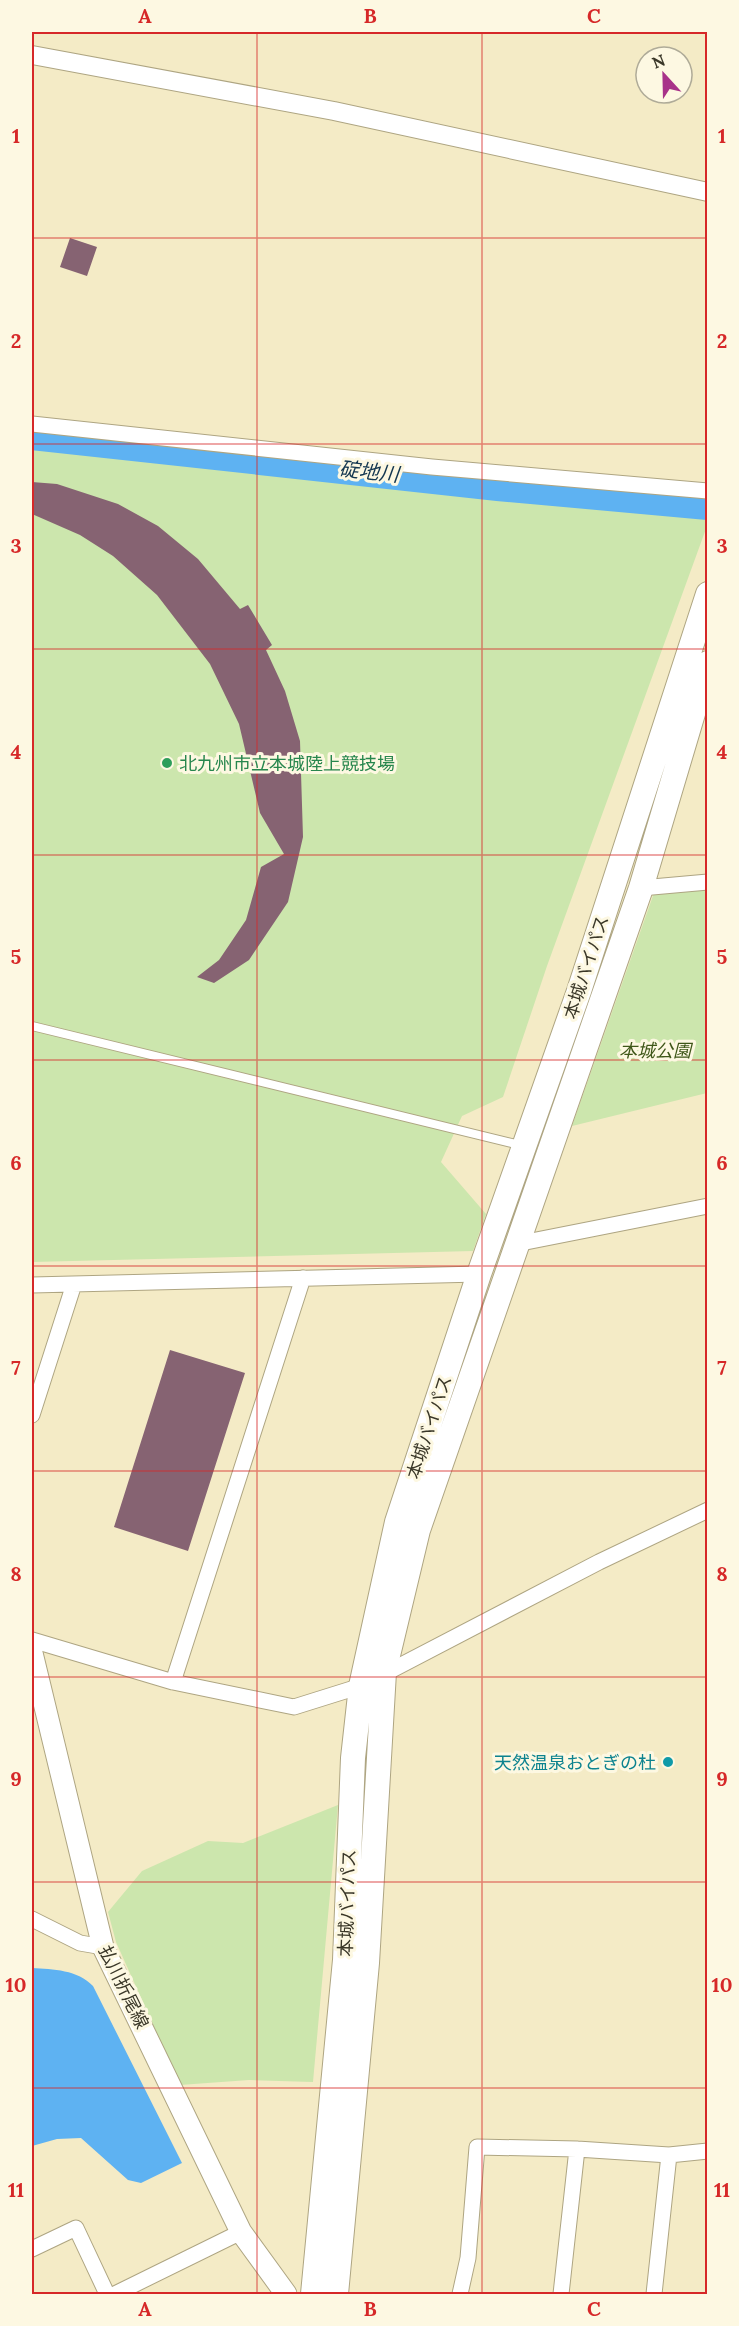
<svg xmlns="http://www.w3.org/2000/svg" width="739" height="2326" font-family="Lora,'Noto Sans JP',serif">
<rect width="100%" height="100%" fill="#f4ebc6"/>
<path fill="#cce6ad" d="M 32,437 L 702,508 L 707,513 L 707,526 L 547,966 L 503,1097 L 462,1116 L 441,1162 L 486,1214 L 473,1251 L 32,1262 Z
M 707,883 L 707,1093 L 572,1126 L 655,890 Z
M 338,1805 L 313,2082 L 249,2080 L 180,2085 L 116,1942 L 108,1912 L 142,1871 L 208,1841 L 243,1843 Z"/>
<path fill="#5eb2f2" d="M 32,1968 C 53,1969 78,1970 93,1986 L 182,2163 L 141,2183 L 128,2180 L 81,2138 L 57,2139 L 32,2146 Z"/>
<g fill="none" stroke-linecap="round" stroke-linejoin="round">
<path stroke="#5eb2f2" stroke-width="32" d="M 32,434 L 498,485 L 708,504"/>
</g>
<path fill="#866372" d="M 70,238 L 97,247 L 87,276 L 60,267 Z
M 32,482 L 57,484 L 118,504 L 158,526 L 198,559 L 240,609 L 248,605 L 272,645 L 266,650 L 285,691 L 300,741 L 303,837 L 288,902 L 249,960 L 214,983 L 197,977 L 219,960 L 246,920 L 261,867 L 284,854 L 260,813 L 239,724 L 210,664 L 157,595 L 113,556 L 80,535 L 32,514 Z
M 170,1350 L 245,1373 L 188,1551 L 114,1527 Z"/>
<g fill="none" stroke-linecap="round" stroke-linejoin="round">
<defs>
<path id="service" d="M 32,1026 L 520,1145"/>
<path id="minor" d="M 32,424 L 432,467 L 708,491
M 641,888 L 708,882
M 516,1244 L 708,1206
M 32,1285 L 479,1274
M 32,1415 L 74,1284
M 32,1640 L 173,1682 L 294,1707 L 361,1686 L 599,1562 L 708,1510
M 173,1682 L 303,1278
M 32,1919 L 80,1943 L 103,1947
M 32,2249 L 76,2228 L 107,2294
M 115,2294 L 241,2232
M 460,2294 L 468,2258 L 477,2147 L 577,2149 L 669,2155 L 708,2151
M 561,2294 L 577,2149
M 654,2294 L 669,2155"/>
<path id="tertiary" d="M 32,55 L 334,111 L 708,192"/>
<path id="secondary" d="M 32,1653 L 103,1947 L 241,2232 L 286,2294"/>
<path id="trunk" d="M 313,2294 L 345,1960 L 353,1758 L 361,1686 L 397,1522 L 479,1274 L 579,991 L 708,594
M 336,2294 L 367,1963 L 384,1672 L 418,1530 L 641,888 L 708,663"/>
</defs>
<use href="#service" stroke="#aea582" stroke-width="10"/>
<use href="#minor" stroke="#aea582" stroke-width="17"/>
<use href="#tertiary" stroke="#aea582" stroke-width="20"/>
<use href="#secondary" stroke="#aea582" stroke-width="23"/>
<use href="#trunk" stroke="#aea582" stroke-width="26"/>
<use href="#service" stroke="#fff" stroke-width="8"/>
<use href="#minor" stroke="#fff" stroke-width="15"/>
<use href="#tertiary" stroke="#fff" stroke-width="18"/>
<use href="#secondary" stroke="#fff" stroke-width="21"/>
<use href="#trunk" stroke="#fff" stroke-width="24"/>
</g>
<path fill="none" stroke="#d62828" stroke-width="1.5" stroke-opacity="0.55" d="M 257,32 L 257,2294M 482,32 L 482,2294M 32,238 L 708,238M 32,444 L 708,444M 32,649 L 708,649M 32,855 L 708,855M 32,1060 L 708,1060M 32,1266 L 708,1266M 32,1471 L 708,1471M 32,1677 L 708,1677M 32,1882 L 708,1882M 32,2088 L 708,2088"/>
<circle fill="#2e9e5b" stroke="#fdf8e2" stroke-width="2" cx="167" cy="763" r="6"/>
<circle fill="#0f9aa8" stroke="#fdf8e2" stroke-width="2" cx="668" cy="1762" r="6"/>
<g text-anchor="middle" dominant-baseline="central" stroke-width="6" stroke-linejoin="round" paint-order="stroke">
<g font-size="18" fill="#27864d" stroke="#fdf8e2" text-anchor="start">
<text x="179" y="763">北九州市立本城陸上競技場</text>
</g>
<g font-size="18" fill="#3a3728" stroke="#fdf8e2">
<text transform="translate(586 967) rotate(-72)">本城バイパス</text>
<text transform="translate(429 1427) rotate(-72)">本城バイパス</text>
<text transform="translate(347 1903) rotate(-88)">本城バイパス</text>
<text transform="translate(124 1987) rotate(64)">払川折尾線</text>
</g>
<g font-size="18" font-style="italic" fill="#3f5719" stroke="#fdf8e2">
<text x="655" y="1050">本城公園</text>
</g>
<g font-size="18" fill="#0d838f" stroke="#fdf8e2" text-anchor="end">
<text x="656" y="1762">天然温泉おとぎの杜</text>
</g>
<g font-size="20" font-style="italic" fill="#133650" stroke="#fdf8e2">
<text transform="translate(369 471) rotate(6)">碇地川</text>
</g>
</g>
<rect width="739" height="2326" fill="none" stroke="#fdf8e2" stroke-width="66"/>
<g transform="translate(664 75) rotate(338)"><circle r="28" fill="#fdf8e2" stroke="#afab98" stroke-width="1.5"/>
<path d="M0-4.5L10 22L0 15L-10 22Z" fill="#a83289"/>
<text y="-9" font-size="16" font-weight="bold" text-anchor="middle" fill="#3a3728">N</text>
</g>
<rect x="33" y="33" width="673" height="2260" fill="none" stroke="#d62828" stroke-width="2"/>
<g font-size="20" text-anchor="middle" font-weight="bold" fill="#d62828">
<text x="145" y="23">A</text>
<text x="370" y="23">B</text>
<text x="594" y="23">C</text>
<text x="16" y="143">1</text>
<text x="722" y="143">1</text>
<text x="16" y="348">2</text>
<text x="722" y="348">2</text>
<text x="16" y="553">3</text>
<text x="722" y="553">3</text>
<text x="16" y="759">4</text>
<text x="722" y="759">4</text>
<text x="16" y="964">5</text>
<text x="722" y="964">5</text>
<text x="16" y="1170">6</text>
<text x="722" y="1170">6</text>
<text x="16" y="1375">7</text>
<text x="722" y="1375">7</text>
<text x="16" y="1581">8</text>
<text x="722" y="1581">8</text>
<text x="16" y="1786">9</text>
<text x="722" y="1786">9</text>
<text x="16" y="1992">10</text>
<text x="722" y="1992">10</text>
<text x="16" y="2197">11</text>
<text x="722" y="2197">11</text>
<text x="145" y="2316">A</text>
<text x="370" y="2316">B</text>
<text x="594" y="2316">C</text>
</g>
</svg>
